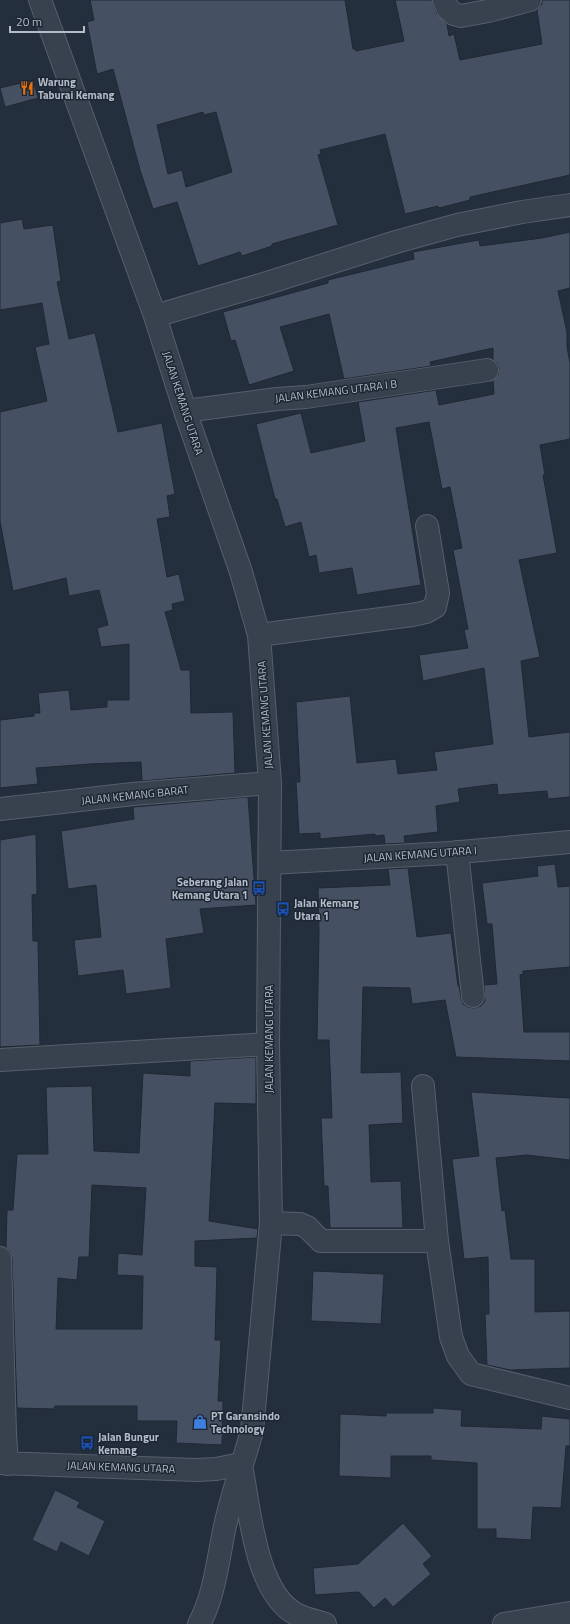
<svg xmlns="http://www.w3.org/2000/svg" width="570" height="1624" font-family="'Titillium Web',sans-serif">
<rect width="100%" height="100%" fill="#242f3e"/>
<path fill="#455162" stroke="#1f2835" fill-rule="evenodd" d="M 90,0 L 345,0 L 353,49 L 355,49 L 356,51 L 404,41 L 395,0 L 432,0 L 437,14 L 447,24 L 449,36 L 454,34 L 460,60 L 542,44 L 537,10 L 542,4 L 542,0 L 570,0 L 570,175 L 470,197 L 470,200 L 439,208 L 438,206 L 405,214 L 385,134 L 320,150 L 321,154 L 318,155 L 338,225 L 272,244 L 272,246 L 242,256 L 240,252 L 198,266 L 177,202 L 153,209 L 140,170 L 113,69 L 97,74 L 87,22 L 94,20 ZM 203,112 L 204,115 L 216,112 L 232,172 L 186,187 L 182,170 L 168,174 L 157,125 Z
M 33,80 L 38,98 L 5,107 L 0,88 Z
M 22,219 L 24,229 L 53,225 L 61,281 L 57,282 L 69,339 L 95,333 L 118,432 L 162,423 L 175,494 L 167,496 L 170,517 L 157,519 L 167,577 L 179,574 L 185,601 L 172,604 L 173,610 L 165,612 L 181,670 L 190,670 L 191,713 L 233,712 L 235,773 L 142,781 L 141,762 L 90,764 L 36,768 L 38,784 L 0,788 L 0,720 L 34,716 L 34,713 L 40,713 L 38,693 L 69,690 L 71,710 L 107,707 L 107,700 L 129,700 L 129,644 L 101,647 L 97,628 L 108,625 L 99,590 L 69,596 L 66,578 L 13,591 L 0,521 L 0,412 L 47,401 L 35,347 L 49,344 L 42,303 L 0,310 L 0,223 Z
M 570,232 L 570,288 L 558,291 L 567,332 L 567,347 L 570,363 L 570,439 L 540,445 L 545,475 L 543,475 L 557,553 L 519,560 L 540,657 L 521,661 L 529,737 L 570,732 L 570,797 L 548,799 L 547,791 L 498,795 L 497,784 L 458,789 L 460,802 L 436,806 L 438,832 L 404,836 L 405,843 L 385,844 L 384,835 L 375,836 L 375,834 L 320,839 L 320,833 L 299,834 L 296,782 L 300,782 L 296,702 L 350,696 L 357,763 L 396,759 L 398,774 L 437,770 L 434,752 L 493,744 L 484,668 L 423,681 L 419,655 L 468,648 L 464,630 L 468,629 L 453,550 L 462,548 L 450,487 L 442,489 L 429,422 L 396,428 L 421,585 L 357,595 L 352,568 L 319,573 L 316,555 L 309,557 L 301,522 L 285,527 L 277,499 L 275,499 L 256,424 L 301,413 L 311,453 L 365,441 L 358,402 L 436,390 L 439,405 L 494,394 L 493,380 L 498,375 L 499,368 L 497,363 L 493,359 L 493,348 L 430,362 L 431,366 L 344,379 L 329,314 L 280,327 L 294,371 L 249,385 L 235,340 L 231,341 L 223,312 L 328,283 L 328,280 L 414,259 L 413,252 L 479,240 L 480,246 L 542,238 Z
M 248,797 L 256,905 L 200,909 L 204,933 L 166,939 L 171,988 L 126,994 L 123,970 L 78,976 L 74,940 L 101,937 L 96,885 L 68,889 L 61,831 L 134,819 L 133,807 Z
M 36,834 L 37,894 L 32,895 L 33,941 L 38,941 L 40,1045 L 0,1047 L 0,840 Z
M 555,864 L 558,887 L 570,886 L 570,967 L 523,971 L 523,974 L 520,975 L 524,1032 L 570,1032 L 570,1061 L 456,1057 L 445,1000 L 412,1004 L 410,988 L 363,987 L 361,1073 L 401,1072 L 403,1123 L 369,1125 L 371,1182 L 401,1181 L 403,1228 L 330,1228 L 328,1186 L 324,1186 L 321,1118 L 332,1118 L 329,1040 L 317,1040 L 319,932 L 318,888 L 390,885 L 388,869 L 408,868 L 417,937 L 451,933 L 458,986 L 459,986 L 461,998 L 463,1004 L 468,1007 L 474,1008 L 481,1006 L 485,1001 L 484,985 L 497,984 L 492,924 L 487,924 L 482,883 L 538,876 L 537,866 Z
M 256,1057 L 256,1104 L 215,1103 L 209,1221 L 258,1229 L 257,1238 L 195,1241 L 195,1266 L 217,1267 L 215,1340 L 221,1340 L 218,1401 L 223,1401 L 222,1445 L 176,1443 L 177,1421 L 137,1421 L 137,1406 L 55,1406 L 54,1409 L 17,1408 L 12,1258 L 10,1251 L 6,1247 L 7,1210 L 13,1210 L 17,1154 L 48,1154 L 46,1087 L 92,1086 L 94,1151 L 139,1153 L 143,1073 L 190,1076 L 190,1061 ZM 92,1185 L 146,1188 L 142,1255 L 118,1253 L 117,1275 L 143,1276 L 142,1329 L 56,1329 L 58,1278 L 77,1280 L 79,1257 L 89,1257 Z
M 471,1092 L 570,1098 L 570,1160 L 527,1155 L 496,1158 L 502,1211 L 505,1210 L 511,1259 L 535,1259 L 535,1312 L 570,1311 L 570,1368 L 510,1370 L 487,1365 L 485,1314 L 489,1314 L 488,1257 L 464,1259 L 452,1159 L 479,1156 Z
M 313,1271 L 384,1274 L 381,1324 L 311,1321 Z
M 433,1408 L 462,1410 L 461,1426 L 541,1429 L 542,1416 L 570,1419 L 570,1446 L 566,1446 L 561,1508 L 533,1507 L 531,1540 L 496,1538 L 496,1529 L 477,1529 L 477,1463 L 431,1460 L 431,1456 L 391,1456 L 391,1478 L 339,1476 L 340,1414 L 386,1416 L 386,1413 L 433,1413 Z
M 55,1490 L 80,1502 L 77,1507 L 105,1521 L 89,1556 L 61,1542 L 57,1552 L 32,1540 Z
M 403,1523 L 432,1556 L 423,1564 L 431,1574 L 393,1607 L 385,1598 L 374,1608 L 359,1592 L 315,1595 L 313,1568 L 358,1564 Z"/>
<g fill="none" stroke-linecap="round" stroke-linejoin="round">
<defs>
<path id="minor" d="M 40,0 L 155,316 L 185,411 L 241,572 L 259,635 L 270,783 L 268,1044 L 271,1223 L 252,1431 C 243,1463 232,1494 225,1526 C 218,1558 215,1595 199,1624
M 444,0 L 448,9 L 454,14 L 461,16 L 488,11 L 530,0
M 155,316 L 264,284 L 396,242 L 457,225 L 522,212 L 570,205
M 185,411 L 277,399 L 306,397 L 487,370
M 259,635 L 412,615 L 426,612 L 435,607 L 438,593 L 427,526
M 0,809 L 133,794 L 270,783
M 457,852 L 473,996
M 270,863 L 449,853 L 570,842
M 0,1060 L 268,1044
M 423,1086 L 437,1241 L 451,1337 L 458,1356 L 471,1374 L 570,1398
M 271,1223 L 300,1224 L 307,1227 L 321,1241 L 437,1241
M 0,1258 L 5,1434 L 7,1464
M 0,1463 L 197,1470 L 216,1469 L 241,1464
M 242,1471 C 250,1512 256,1593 296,1614 C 305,1619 316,1621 325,1624
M 504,1624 L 570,1613"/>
</defs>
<use href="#minor" stroke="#565f6c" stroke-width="24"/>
<use href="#minor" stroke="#38414e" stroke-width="22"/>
</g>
<defs>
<symbol id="restaurant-bare" viewBox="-9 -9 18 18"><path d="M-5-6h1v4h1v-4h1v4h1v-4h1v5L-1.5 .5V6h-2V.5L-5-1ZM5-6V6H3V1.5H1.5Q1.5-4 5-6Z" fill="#e8710a" stroke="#1d2633" stroke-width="2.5" paint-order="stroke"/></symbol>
<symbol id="bus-bare" viewBox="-9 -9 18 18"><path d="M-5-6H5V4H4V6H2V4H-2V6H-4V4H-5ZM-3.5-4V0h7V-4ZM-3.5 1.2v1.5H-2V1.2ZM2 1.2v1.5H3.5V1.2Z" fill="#1a4fb4" stroke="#1d2633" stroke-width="2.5" paint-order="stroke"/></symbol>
<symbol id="shop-bare" viewBox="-9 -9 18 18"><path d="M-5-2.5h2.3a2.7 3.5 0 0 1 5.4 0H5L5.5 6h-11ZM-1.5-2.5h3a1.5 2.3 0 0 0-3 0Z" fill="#3f7fe0" stroke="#1d2633" stroke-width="2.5" paint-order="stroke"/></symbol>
</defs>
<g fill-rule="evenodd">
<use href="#restaurant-bare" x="17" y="78" width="20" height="20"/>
<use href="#bus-bare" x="249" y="878" width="20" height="20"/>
<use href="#bus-bare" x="273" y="899" width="20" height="20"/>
<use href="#shop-bare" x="190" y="1412" width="20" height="20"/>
<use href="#bus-bare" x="77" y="1433" width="20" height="20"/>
</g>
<g text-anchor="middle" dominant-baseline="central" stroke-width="3" stroke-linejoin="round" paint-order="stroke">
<g font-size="11" font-weight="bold" fill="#b4bcc9" stroke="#1d2633" text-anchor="start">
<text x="38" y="82">Warung<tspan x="38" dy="13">Taburai Kemang</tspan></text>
<text x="248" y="882" text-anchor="end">Seberang Jalan<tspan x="248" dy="13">Kemang Utara 1</tspan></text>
<text x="294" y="903">Jalan Kemang<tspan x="294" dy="13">Utara 1</tspan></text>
<text x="211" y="1416">PT Garansindo<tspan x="211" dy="13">Technology</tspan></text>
<text x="98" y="1437">Jalan Bungur<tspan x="98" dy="13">Kemang</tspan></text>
</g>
<g font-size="11" fill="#b4bcc9" stroke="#1d2633">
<text transform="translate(336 391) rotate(-7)">JALAN KEMANG UTARA I B</text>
<text transform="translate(183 403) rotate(72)">JALAN KEMANG UTARA</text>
<text transform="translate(265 715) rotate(-94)">JALAN KEMANG UTARA</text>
<text transform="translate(135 795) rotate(-6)">JALAN KEMANG BARAT</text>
<text transform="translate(420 854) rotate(-4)">JALAN KEMANG UTARA I</text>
<text transform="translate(269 1039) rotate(-90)">JALAN KEMANG UTARA</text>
<text transform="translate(121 1467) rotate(2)">JALAN KEMANG UTARA</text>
</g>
</g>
<path d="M10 26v6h74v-6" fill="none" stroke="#b4bcc9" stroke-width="2"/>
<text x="16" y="26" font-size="12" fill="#b4bcc9" stroke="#1d2633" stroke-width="3" paint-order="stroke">20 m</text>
</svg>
